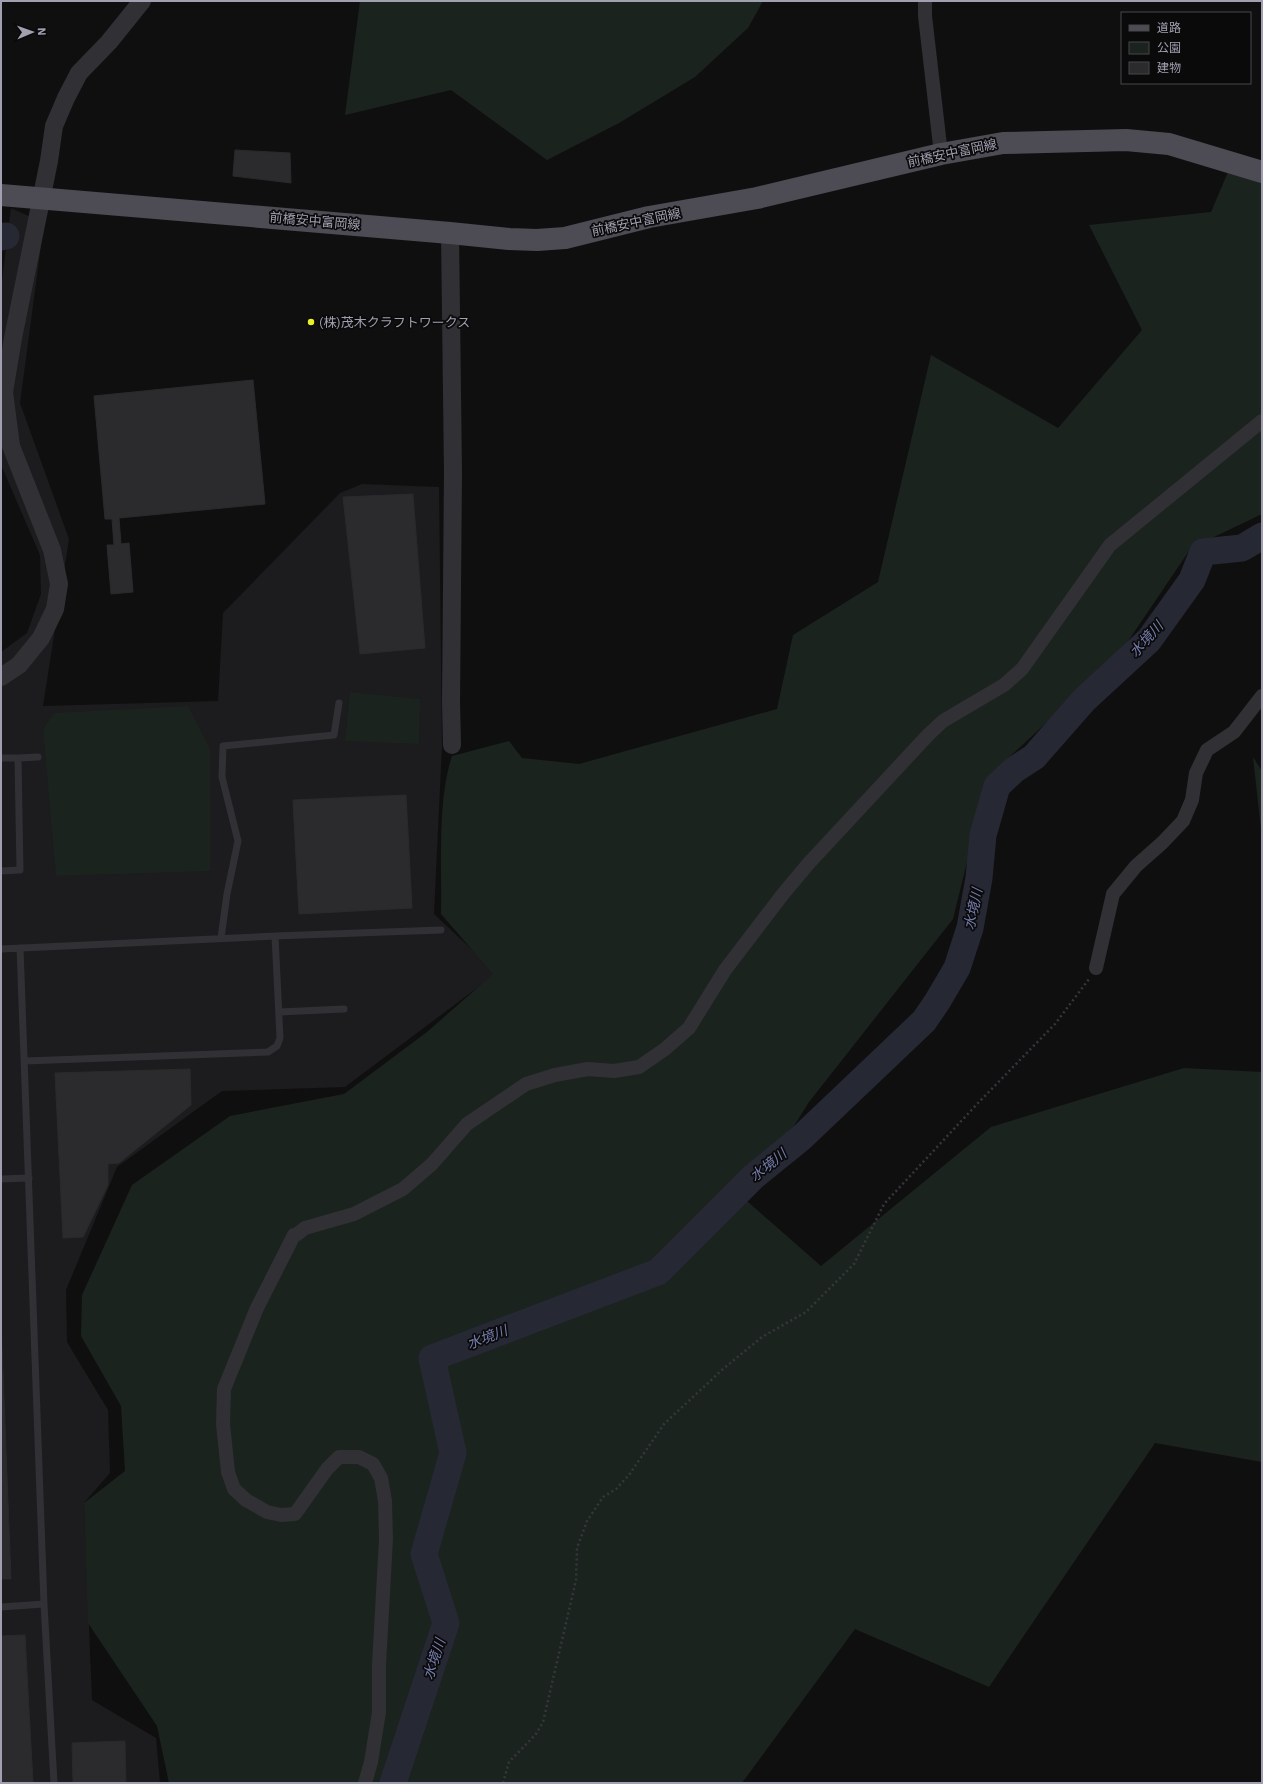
<svg xmlns="http://www.w3.org/2000/svg" width="1263" height="1784" font-family="'IBM Plex Sans','Noto Sans JP',sans-serif">
<rect width="100%" height="100%" fill="#100f10"/>
<path fill="#1c1b1d" d="M 11,208 L 44,223 L 20,403 L 69,539 L 43,706 L 218,701 L 223,613 L 340,493 L 362,484 L 439,487 L 442,746 L 434,914 L 497,973 L 345,1087 L 222,1091 L 117,1167 L 66,1290 L 67,1342 L 108,1410 L 110,1473 L 84,1503 L 92,1700 L 156,1738 L 160,1783 L 1,1783 L 1,652 L 27,633 L 41,594 L 40,555 L 1,465 L 1,289 Z"/>
<path fill="#1b231f" d="M 360,1 L 763,1 L 748,28 L 695,77 L 619,123 L 547,160 L 451,90 L 345,115 Z
M 1228,172 L 1262,181 L 1262,514 L 1191,548 L 1118,656 L 988,777 L 953,919 L 809,1102 L 747,1201 L 821,1266 L 991,1127 L 1184,1068 L 1262,1072 L 1262,1462 L 1155,1443 L 989,1687 L 855,1629 L 742,1783 L 169,1783 L 157,1726 L 88,1623 L 84,1503 L 125,1471 L 121,1406 L 81,1336 L 82,1295 L 132,1185 L 230,1116 L 344,1094 L 427,1032 L 493,974 L 441,914 C 442,866 437,801 452,756 L 509,741 L 522,758 L 579,764 L 777,709 L 793,635 L 878,582 L 931,355 L 1058,428 L 1142,330 L 1089,225 L 1211,212 Z
M 350,692 L 420,699 L 419,744 L 345,741 Z
M 188,706 L 210,749 L 210,871 L 56,876 L 43,729 L 54,713 Z
M 1253,757 L 1262,771 L 1262,838 Z"/>
<g fill="none" stroke-linecap="round" stroke-linejoin="round">
<path stroke="#262834" stroke-width="27" d="M 1,237 L 6,236
M 393,1783 L 446,1623 L 424,1554 L 453,1453 L 432,1358 L 658,1272 L 753,1177 L 801,1138 L 924,1021 L 937,1002 L 957,968 L 970,928 L 979,878 L 983,835 L 997,786 L 1014,770 L 1034,757 L 1084,700 L 1149,640 L 1192,580 L 1203,552 L 1242,548 L 1262,536"/>
</g>
<path fill="#2b2a2c" stroke="#2a292c" d="M 235,150 L 290,153 L 291,183 L 233,176 Z
M 253,380 L 265,504 L 119,518 L 121,544 L 129,543 L 133,592 L 111,594 L 107,545 L 114,545 L 112,519 L 105,519 L 94,396 Z
M 413,494 L 425,648 L 360,654 L 343,497 Z
M 406,795 L 412,908 L 299,914 L 293,800 Z
M 190,1069 L 191,1105 L 119,1163 L 108,1164 L 108,1185 L 83,1237 L 63,1238 L 55,1073 Z
M 1,1321 L 11,1579 L 1,1579 Z
M 25,1635 L 33,1783 L 1,1783 L 1,1636 Z
M 125,1741 L 126,1783 L 73,1783 L 72,1743 Z"/>
<g fill="none" stroke-linecap="round" stroke-linejoin="round">
<path stroke="#37363c" stroke-width="2.5" stroke-dasharray="2 3" stroke-linecap="butt" d="M 503,1783 L 509,1762 L 536,1734 L 543,1722 L 576,1580 L 577,1548 L 587,1521 L 603,1497 L 616,1489 L 629,1475 L 664,1424 L 723,1369 L 762,1337 L 806,1312 L 854,1264 L 884,1204 L 979,1102 L 1055,1024 L 1089,979"/>
<path stroke="#313035" stroke-width="7" d="M 1,758 L 18,758 L 20,870 L 1,871
M 18,758 L 38,757
M 221,938 L 227,894 L 238,841 L 222,777 L 223,746 L 334,735 L 339,703
M 20,948 L 44,1604 L 54,1783
M 1,949 L 275,936 L 441,930
M 279,1012 L 344,1009
M 25,1061 L 268,1052 L 277,1046 L 280,1038 L 275,936
M 1,1179 L 29,1178
M 1,1607 L 44,1604"/>
<path stroke="#313035" stroke-width="14" d="M 925,1 L 925,16 L 941,154
M 1096,968 L 1113,894 L 1136,866 L 1162,843 L 1183,821 L 1192,800 L 1196,773 L 1207,750 L 1234,732 L 1262,696
M 365,1783 L 371,1762 L 379,1712 L 379,1665 L 386,1539 L 385,1501 L 381,1478 L 373,1464 L 359,1457 L 339,1457 L 327,1469 L 295,1514 L 281,1515 L 267,1512 L 246,1500 L 234,1489 L 228,1472 L 223,1424 L 224,1389 L 257,1308 L 294,1235 L 296,1235 L 305,1228 L 354,1214 L 403,1189 L 432,1164 L 467,1124 L 526,1084 L 555,1075 L 588,1069 L 614,1071 L 639,1067 L 665,1049 L 689,1028 L 725,970 L 783,894 L 809,863 L 928,735 L 943,721 L 1004,685 L 1022,669 L 1110,545 L 1262,421"/>
<path stroke="#313035" stroke-width="18" d="M 450,233 L 453,472 L 451,702 L 452,745
M 1,677 L 19,665 L 41,638 L 55,609 L 59,584 L 52,550 L 11,446 L 4,392 L 13,338 L 49,161 L 54,126 L 66,98 L 79,73 L 109,42 L 142,1"/>
<path stroke="#4d4c54" stroke-width="22" d="M 1,195 L 450,233 L 509,239 L 537,240 L 565,238 L 649,217 L 757,198 L 941,154 L 1003,143 L 1126,140 L 1169,144 L 1262,172"/>
</g>
<circle fill="#e8f126" stroke="#0b0a0b" stroke-width="1.5" cx="311" cy="322" r="4"/>
<g text-anchor="middle" dominant-baseline="central" stroke-width="3.5" stroke-linejoin="round" paint-order="stroke">
<g font-size="13" fill="#a1a0b1" stroke="#0b0a0b">
<text transform="translate(952 153) rotate(-12)">前橋安中富岡線</text>
<text transform="translate(315 221) rotate(5)">前橋安中富岡線</text>
<text transform="translate(636 222) rotate(-12)">前橋安中富岡線</text>
</g>
<g font-size="13" fill="#a1a0b1" stroke="#0b0a0b" text-anchor="start">
<text x="319" y="322">(株)茂木クラフトワークス</text>
</g>
<g font-size="14" font-style="italic" fill="#767eae" stroke="#0b0a0b">
<text transform="translate(1146 639) rotate(-48)">水境川</text>
<text transform="translate(973 909) rotate(-78)">水境川</text>
<text transform="translate(768 1165) rotate(-39)">水境川</text>
<text transform="translate(487 1337) rotate(-21)">水境川</text>
<text transform="translate(434 1659) rotate(-72)">水境川</text>
</g>
</g>
<rect width="1263" height="1784" fill="none" stroke="#a1a0b1" stroke-width="4"/>
<rect x="1121" y="12" width="130" height="72" fill="#0b0a0b" stroke="#47464d"/>
<rect x="1129" y="25" width="20" height="6" fill="#4d4c54" stroke="#47464d"/>
<text x="1157" y="32" font-size="12" fill="#a1a0b1">道路</text>
<rect x="1129" y="42" width="20" height="12" fill="#1b231f" stroke="#47464d"/>
<text x="1157" y="52" font-size="12" fill="#a1a0b1">公園</text>
<rect x="1129" y="62" width="20" height="12" fill="#2b2a2c" stroke="#47464d"/>
<text x="1157" y="72" font-size="12" fill="#a1a0b1">建物</text>
<g transform="translate(32 32) rotate(88)" stroke="#0b0a0b" stroke-width="3" paint-order="stroke">
<path d="M0-3L7 15L0 10L-7 15Z" fill="#a1a0b1"/>
<text y="-6" font-size="11" font-weight="bold" text-anchor="middle" fill="#a1a0b1">N</text>
</g>
</svg>
